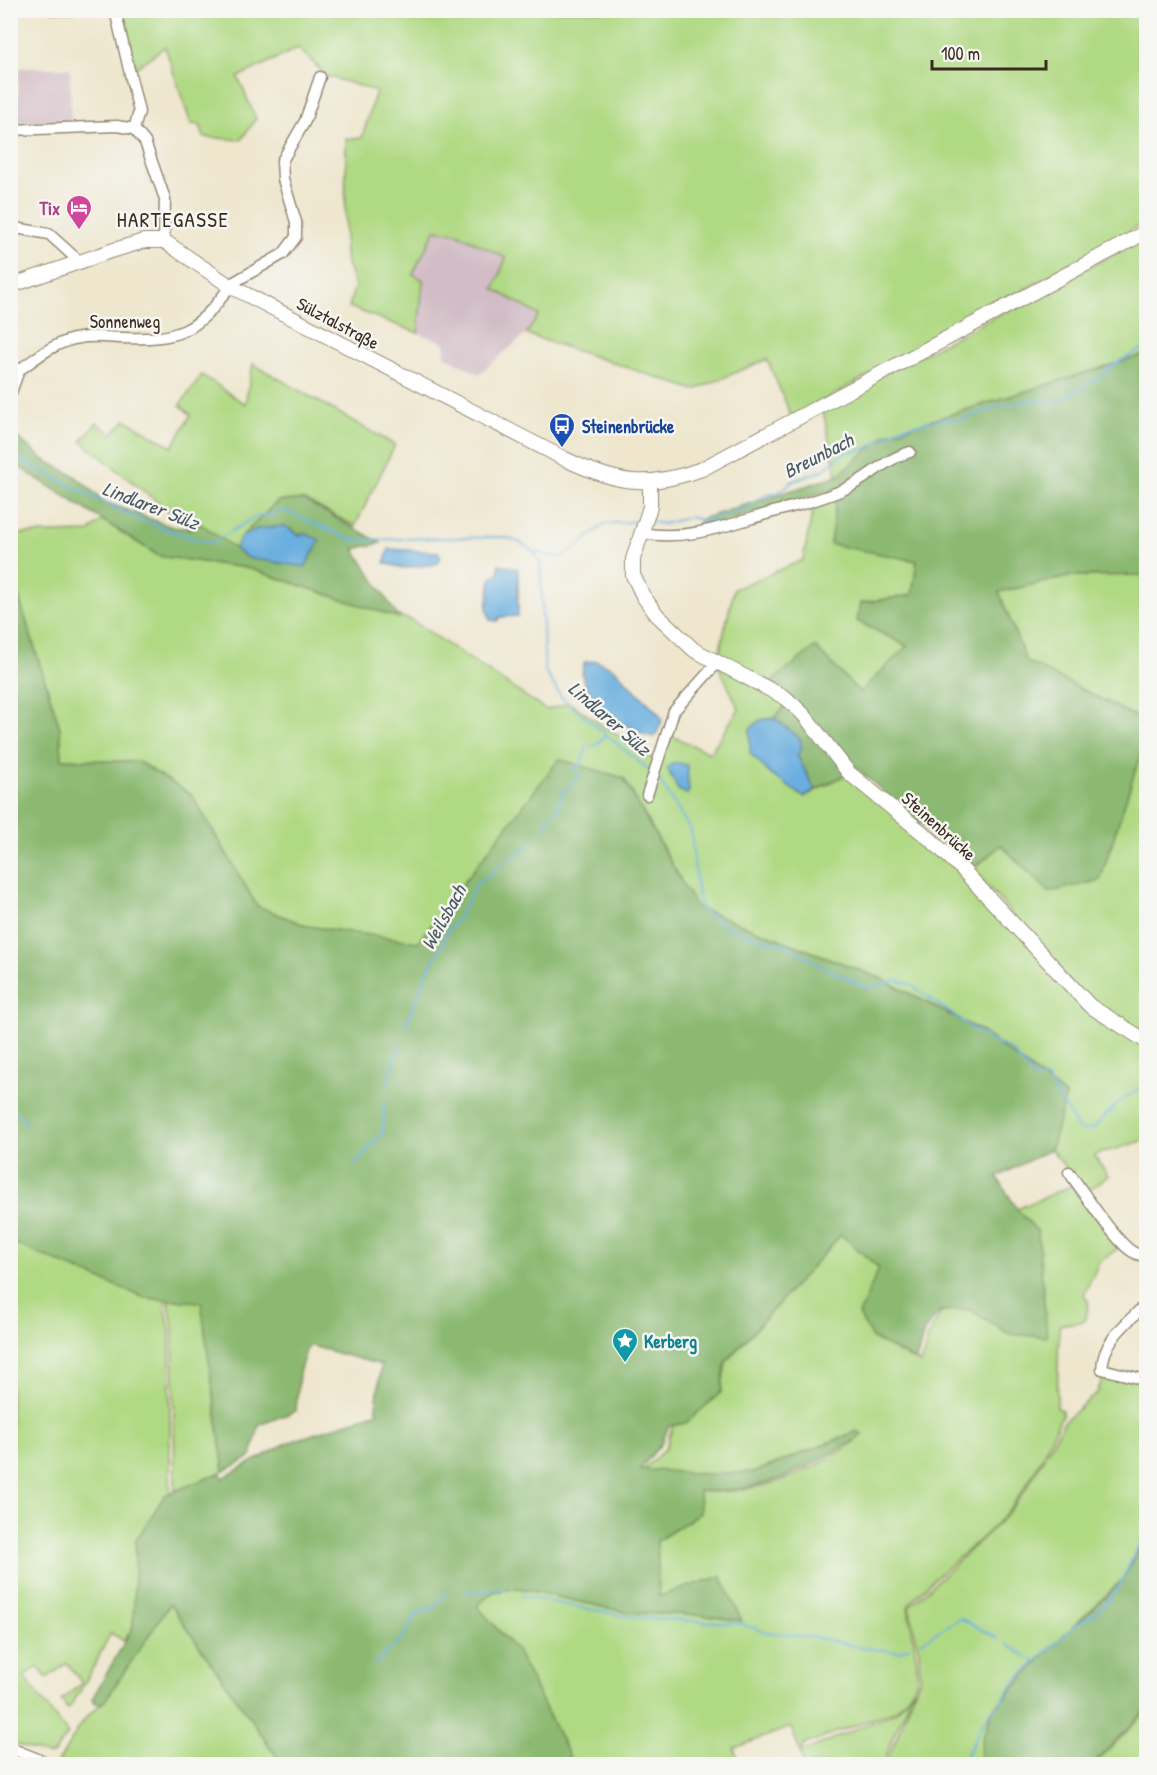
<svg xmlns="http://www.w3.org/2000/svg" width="1157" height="1775" font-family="'Patrick Hand',sans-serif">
<rect width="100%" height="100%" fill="#f6f6f2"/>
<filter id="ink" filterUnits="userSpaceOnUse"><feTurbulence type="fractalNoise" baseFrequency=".0167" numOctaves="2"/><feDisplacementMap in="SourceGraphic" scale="12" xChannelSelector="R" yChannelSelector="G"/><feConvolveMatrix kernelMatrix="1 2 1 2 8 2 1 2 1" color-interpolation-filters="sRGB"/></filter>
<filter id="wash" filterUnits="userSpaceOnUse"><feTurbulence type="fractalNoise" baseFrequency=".008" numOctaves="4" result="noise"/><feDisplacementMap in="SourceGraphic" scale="24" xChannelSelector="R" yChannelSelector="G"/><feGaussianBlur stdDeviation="1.35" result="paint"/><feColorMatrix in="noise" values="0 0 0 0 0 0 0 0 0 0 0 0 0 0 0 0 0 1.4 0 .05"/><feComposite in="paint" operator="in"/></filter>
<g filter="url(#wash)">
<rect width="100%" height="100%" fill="#eee6cd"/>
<path fill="#d2bdc6" d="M 18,68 L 70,68 L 71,122 L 18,122 Z
M 435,230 L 457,233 L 506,258 L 494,289 L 539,315 L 526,334 L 479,374 L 445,356 L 445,343 L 418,333 L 423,280 L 413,274 Z"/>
<path fill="#b0d984" stroke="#768251" stroke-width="1.5" d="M 115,11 L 1146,11 L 1146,222 L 792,418 L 767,359 L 695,390 L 526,334 L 539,315 L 494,289 L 506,258 L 457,233 L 435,230 L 413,274 L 423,280 L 418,333 L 349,307 L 355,285 L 345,258 L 346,139 L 362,138 L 376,91 L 327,76 L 298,48 L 238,77 L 256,119 L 241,140 L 204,137 L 200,125 L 191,124 L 165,47 L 131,71 Z
M 1146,237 L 1146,354 L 887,434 L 837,476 L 822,407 Z
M 253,364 L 395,445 L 355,526 L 305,500 L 278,501 L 241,537 L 235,549 L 201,524 L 190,528 L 81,441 L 97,423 L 112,434 L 126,420 L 172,447 L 191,415 L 180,405 L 202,375 L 245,404 Z
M 838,488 L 830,544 L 917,561 L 912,595 L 861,603 L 908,646 L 860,693 L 815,648 L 771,682 L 792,698 L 774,718 L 760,720 L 804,797 L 849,773 L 930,839 L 1081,995 L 973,869 L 1001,845 L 1049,892 L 1100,880 L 1146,737 L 1146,1022 L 1141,1038 L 1146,1041 L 1146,1140 L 1094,1155 L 1108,1176 L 1085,1193 L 1051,1149 L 1066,1096 L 981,1031 L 880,978 L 696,907 L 624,778 L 560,760 L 418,942 L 307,926 L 257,906 L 211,827 L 139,762 L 62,759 L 60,728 L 11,573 L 10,511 L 12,534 L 89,532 L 102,520 L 159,556 L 247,568 L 411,620 L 546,710 L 570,703 L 656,761 L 667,734 L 710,753 L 739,709 L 717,663 L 734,589 L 803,560 L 815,498 Z
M 1146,575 L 1146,722 L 1026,661 L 999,592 L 1072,576 Z
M 1075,1184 L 1122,1245 L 1099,1263 L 1084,1294 L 1089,1303 L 1085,1321 L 1059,1325 L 1057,1408 L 1062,1410 L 1062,1415 C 1046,1449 1030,1486 1005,1514 C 976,1548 936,1571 908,1606 C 909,1623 923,1674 914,1687 C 909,1695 902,1703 896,1710 L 805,1744 L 800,1752 L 791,1727 L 734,1748 L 740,1764 L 573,1764 L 517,1651 L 476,1606 L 493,1592 L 518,1588 L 630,1613 L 700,1615 L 742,1621 L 659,1596 L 657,1541 L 700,1513 L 699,1491 C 752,1497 822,1471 862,1435 L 857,1431 L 755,1472 L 707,1474 L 643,1470 L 665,1449 L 673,1425 L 687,1422 L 721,1392 L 726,1362 L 841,1234 L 879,1268 L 859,1315 L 872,1338 L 921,1364 L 929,1334 L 942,1311 L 969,1309 L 1009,1334 L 1038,1232 L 1017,1209 Z
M 11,1242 L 145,1298 L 164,1299 L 170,1331 L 170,1493 L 165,1495 L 136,1540 L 133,1627 L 124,1641 L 111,1633 C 97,1658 86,1686 68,1709 L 61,1700 L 82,1683 L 67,1663 L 47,1678 L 38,1667 L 24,1677 L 68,1734 L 54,1753 L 48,1755 L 11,1743 Z
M 168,1299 L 202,1302 L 224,1471 L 175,1491 L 173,1327 Z
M 1113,1375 L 1146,1383 L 1146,1540 L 1144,1539 L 1122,1580 L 1050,1648 L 992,1710 L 983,1737 L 978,1764 L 886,1764 L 920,1678 L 919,1652 L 909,1607 L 1005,1517 L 1026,1489 L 1065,1420 L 1097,1393 L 1103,1377 Z
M 170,1603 L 282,1764 L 57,1764 L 78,1729 L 88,1715 L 104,1702 Z
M 915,1689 L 893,1736 L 884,1764 L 803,1764 L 800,1753 L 896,1712 Z
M 1146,1712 L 1146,1764 L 1095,1764 Z"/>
<path fill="#8cb972" stroke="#647248" stroke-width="1.5" d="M 1146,354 L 1146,575 L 1072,576 L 999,592 L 1026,661 L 1146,722 L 1146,737 L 1100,880 L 1049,892 L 1001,845 L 973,869 L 854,766 L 849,773 L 815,790 L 797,755 L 800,739 L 774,718 L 792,698 L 771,682 L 815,647 L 860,692 L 907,646 L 857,621 L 861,603 L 912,595 L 917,561 L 830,544 L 838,488 L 696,530 L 701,519 L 837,476 L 887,434 Z
M 10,431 L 44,460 L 75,476 L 105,502 L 172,527 L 191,529 L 201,524 L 248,558 L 298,535 L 292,529 L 257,529 L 241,537 L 278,501 L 304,500 L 381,543 L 354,549 L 399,618 L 247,568 L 159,556 L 11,462 Z
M 11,573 L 60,728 L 62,759 L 139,762 L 192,795 L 257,906 L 307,926 L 418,942 L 559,759 L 623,778 L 696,907 L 880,978 L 981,1031 L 1066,1096 L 1051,1149 L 997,1177 L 1017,1209 L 1038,1232 L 1047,1337 L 1009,1334 L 969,1309 L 940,1311 L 924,1331 L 916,1361 L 872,1338 L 859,1315 L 879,1268 L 841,1235 L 726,1361 L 721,1392 L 686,1423 L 669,1426 L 661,1444 L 640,1469 L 707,1474 L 755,1472 L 858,1431 L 862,1435 C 813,1468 759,1494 699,1491 L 700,1513 L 657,1541 L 659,1596 L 721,1576 L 742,1621 L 700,1615 L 630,1613 L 518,1588 L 493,1592 L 477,1606 L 517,1651 L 573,1764 L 282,1764 L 170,1604 L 104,1702 L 97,1704 L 92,1699 L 133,1627 L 136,1540 L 165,1495 L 220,1473 L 223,1478 L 287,1443 L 378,1412 L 376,1408 L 381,1365 L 308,1345 L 299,1372 L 296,1411 L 259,1425 L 251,1457 L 224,1471 L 201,1302 L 145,1298 L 11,1242 Z
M 1144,1539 L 1146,1540 L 1146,1710 L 1093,1764 L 978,1764 L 983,1737 L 993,1710 L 1049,1650 L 1123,1580 Z"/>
<path fill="#6aafdf" stroke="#526c7e" stroke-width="1.5" d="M 285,526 L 298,535 L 306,534 L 320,540 L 305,567 L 248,558 L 235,549 L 241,537 L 257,529 Z
M 389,549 L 438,552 L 441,557 L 437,564 L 403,568 L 384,563 Z
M 499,564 L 518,569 L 518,616 L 500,617 L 497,621 L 490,620 L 487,609 L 491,578 L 499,573 Z
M 596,661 L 613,668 L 659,714 L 662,721 L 655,737 C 630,734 569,691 585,662 Z
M 774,718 L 800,739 L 802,749 L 797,755 L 815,790 L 804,797 L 770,774 L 750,753 L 750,729 L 760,720 Z
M 675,762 L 687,765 L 689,791 L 687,794 L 678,790 L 667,768 Z"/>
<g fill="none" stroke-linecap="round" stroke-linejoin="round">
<path stroke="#6aafdf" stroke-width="2" d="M 10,453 L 12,456 C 77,487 140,527 212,543 L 255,517 L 286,511 L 352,540 L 504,537 L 519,542 L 533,551 L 540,561 L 545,671 L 561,697 L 650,771
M 652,522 L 663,524 L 690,517 L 705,521 L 745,508 L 766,495 L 778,493 L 793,481 L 822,471 L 844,453 L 865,449 L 884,439 L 900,427 L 945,419 L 962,420 L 999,406 L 1034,400 L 1060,401 L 1105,374 L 1111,366 L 1146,347
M 535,552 L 554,557 L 564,556 L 605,524 L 640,521
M 10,714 L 16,743 L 10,753
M 657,776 L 691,831 L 699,907 L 722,924 L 739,932 L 791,947 L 817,964 L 867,988 L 896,980 L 910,984 L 987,1039 L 1010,1049 L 1036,1079 L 1047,1078 L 1079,1130 L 1092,1130 L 1120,1101 L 1146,1085
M 543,829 L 549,817 L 557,811 L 561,795 L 580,774 L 575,771 L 575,766 L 580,765 L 587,747 L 597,745 L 606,734
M 404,1027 L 432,962 L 442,948 L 447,932 L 456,921 L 479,880 L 489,877 C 500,858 516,860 530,843
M 387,1086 L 399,1044
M 10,1109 L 17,1112 L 27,1125
M 355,1165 L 383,1132 L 384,1101
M 466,1592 L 504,1589
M 522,1596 L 630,1617 L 742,1624 L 766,1632 L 818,1638 L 863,1648 L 899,1652 L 909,1647
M 921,1642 L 960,1618 L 998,1638
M 1007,1644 L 1035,1662
M 374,1664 L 403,1638 L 415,1616 L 436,1606 L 448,1591
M 962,1764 L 984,1721 L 993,1709 L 998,1706 L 1015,1681 L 1071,1629 L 1099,1610 L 1119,1587 L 1136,1550 L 1146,1539"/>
</g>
</g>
<g filter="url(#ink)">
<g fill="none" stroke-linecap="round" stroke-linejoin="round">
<defs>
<path id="minor" d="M 53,10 L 81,10
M 115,10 L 139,112 L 134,129
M 10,130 L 117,126 L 134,129 L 145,142 L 165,199 L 164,241
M 10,227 L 49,234 L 81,263
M 229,285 L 283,254 L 296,237 L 296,222 L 283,179 L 282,161 L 305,121 L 320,77
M 19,370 C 38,357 56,341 80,338 C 94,335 108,338 122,338 C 178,340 197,333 230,286
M 10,395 L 19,370
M 642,533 C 690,542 732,523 777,511 C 802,504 824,499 847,488 C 870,477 885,459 910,452
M 647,795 L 674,711 L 717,663
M 1069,1172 C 1081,1189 1117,1244 1133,1252 C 1137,1255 1142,1255 1146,1257
M 1146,1304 C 1127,1323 1103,1340 1102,1369 L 1146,1380
M 10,1748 L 50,1764"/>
<path id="major" d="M 10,286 L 111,251 L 144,241 L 164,241 L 230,286 L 565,459 C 617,484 647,489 702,469 L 1146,232
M 650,483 L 650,507 L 633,559 L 633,575 L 643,596 L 657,615 L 694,650 L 786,698 L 804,715 L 849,773 L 930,839 L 962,869 L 1090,1006 L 1146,1041"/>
</defs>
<use href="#minor" stroke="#948876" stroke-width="13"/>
<use href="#major" stroke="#948876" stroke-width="16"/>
<use href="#minor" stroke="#fff" stroke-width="10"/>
<use href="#major" stroke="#fff" stroke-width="14"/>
</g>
</g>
<defs>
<symbol id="hotel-pin" viewBox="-11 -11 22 30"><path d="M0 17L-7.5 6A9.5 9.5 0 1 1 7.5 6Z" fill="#d1479c" stroke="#f6f6f2"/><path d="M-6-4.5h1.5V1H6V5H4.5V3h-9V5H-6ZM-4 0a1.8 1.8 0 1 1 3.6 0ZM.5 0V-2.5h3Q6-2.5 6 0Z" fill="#fff"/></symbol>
<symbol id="bus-pin" viewBox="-11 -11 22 30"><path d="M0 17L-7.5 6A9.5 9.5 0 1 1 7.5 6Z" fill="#1a4fb4" stroke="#f6f6f2"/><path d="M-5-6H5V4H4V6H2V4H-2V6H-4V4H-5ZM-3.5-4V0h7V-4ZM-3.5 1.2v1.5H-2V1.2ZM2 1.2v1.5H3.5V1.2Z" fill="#fff"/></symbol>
<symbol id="sight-pin" viewBox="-11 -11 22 30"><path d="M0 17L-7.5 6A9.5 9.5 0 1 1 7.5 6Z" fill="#0f9aa8" stroke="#f6f6f2"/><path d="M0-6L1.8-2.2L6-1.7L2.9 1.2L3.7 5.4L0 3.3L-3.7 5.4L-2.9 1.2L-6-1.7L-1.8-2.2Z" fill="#fff"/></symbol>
</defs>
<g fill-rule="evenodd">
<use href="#hotel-pin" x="64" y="193" width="30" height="40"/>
<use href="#bus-pin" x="547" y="411" width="30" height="40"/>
<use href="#sight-pin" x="610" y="1326" width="30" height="40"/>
</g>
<g text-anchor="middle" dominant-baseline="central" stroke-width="5" stroke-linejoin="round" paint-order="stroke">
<g font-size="18" font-weight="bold" fill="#b23c85" stroke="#f6f6f2" text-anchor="end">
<text x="60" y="208">Tix</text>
</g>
<g font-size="18" fill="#3b2a1e" stroke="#f6f6f2">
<text x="125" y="321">Sonnenweg</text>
<text transform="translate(338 323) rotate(28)">Sülztalstraße</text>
<text transform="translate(939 826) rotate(42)">Steinenbrücke</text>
</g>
<g font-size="18" font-weight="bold" fill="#164399" stroke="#f6f6f2" text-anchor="start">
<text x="582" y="426">Steinenbrücke</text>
</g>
<g font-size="18" font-weight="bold" fill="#0d838f" stroke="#f6f6f2" text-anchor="start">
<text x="644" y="1341">Kerberg</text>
</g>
<g font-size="20" font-style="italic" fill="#4b5962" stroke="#f6f6f2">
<text transform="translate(818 455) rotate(-27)">Breunbach</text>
<text transform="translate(151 505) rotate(21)">Lindlarer Sülz</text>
<text transform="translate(610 718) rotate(41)">Lindlarer Sülz</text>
<text transform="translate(443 917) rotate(-61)">Weilsbach</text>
</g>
<g font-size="21" letter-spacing="1.5" fill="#3b2a1e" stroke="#f6f6f2">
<text x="173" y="219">HARTEGASSE</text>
</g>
</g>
<rect width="1157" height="1775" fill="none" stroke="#f6f6f2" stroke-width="36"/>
<path d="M932 60v9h114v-9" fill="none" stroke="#3b2a1e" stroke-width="3"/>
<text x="941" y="60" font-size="18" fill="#3b2a1e" stroke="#f6f6f2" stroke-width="4.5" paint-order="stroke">100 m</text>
</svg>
